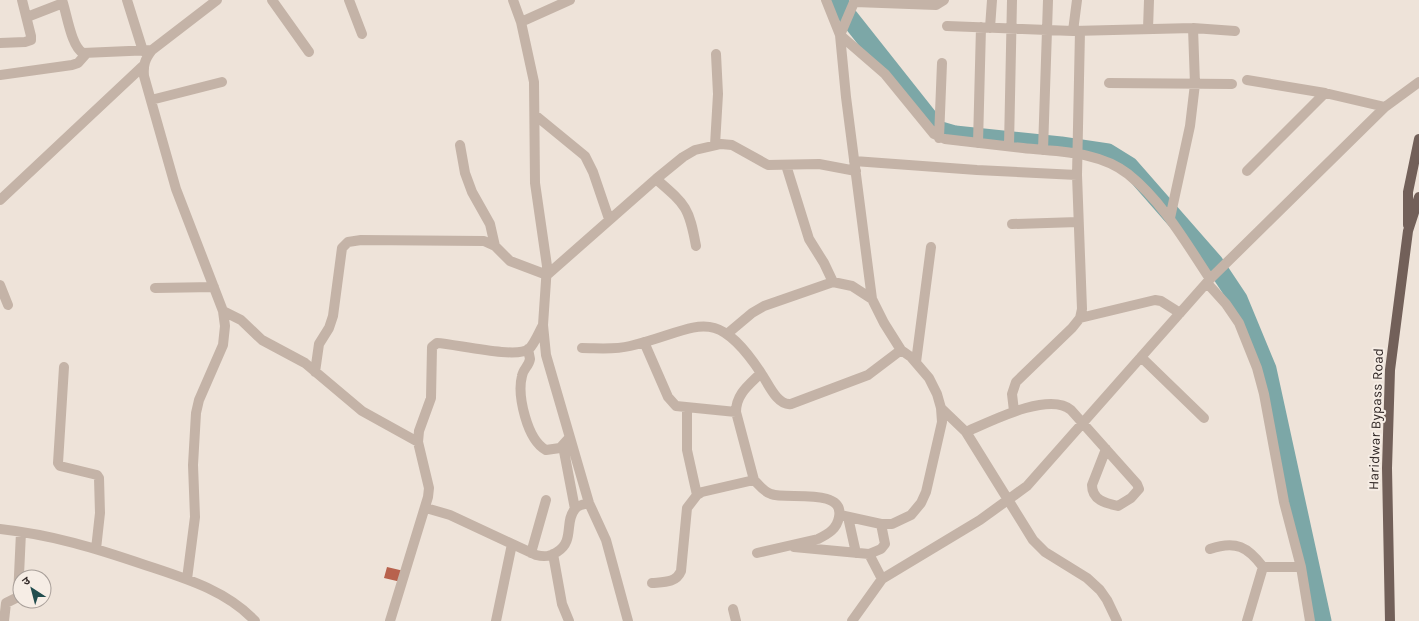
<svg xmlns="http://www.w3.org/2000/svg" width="1419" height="621" font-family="Karla,'Noto Sans Devanagari',sans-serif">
<rect width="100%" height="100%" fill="#eee3d9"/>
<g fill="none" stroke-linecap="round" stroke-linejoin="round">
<path stroke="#7ca7a7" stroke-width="19" d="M 839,0 L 843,10 L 938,130 L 955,135 L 1061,146 L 1108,153 L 1129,166 L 1214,263 L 1238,299 L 1267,369 L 1322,621"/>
</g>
<path fill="#b8624d" d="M 387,567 L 404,571 L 401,582 L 384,578 Z"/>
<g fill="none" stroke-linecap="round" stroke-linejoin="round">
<path stroke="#c4b3a7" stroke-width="10" d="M 62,0 C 67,14 71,46 83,53 L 152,50
M 127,0 L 143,51
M 272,0 L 309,52
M 349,0 L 362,34
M 513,0 L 521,22 L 534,82 L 535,183 L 547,266 L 543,325 L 546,355 L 589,503 L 606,540 L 628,621
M 826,0 L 840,35 L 885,74 L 934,134 L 945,139 C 971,142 997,145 1023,148 C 1058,152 1099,151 1128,174 C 1163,202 1186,243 1210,279
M 855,2 L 936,5 L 944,0
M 27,17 L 63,3
M 521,22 L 570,0
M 947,26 L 1073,31 L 1077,0
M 990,28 L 992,0
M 1148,29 L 1149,0
M 1073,31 L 1193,28 L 1235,31
M 0,43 L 25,42 L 31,40 L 31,36 L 22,0
M 0,75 L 72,65 L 78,63 L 86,54
M 1247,80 L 1325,93 L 1385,107
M 1109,83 L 1232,84
M 151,100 L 222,82
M 535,115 L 585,156 L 593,172 L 609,219
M 939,138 L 942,63
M 978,143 L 981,27
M 460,145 L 465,173 L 472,192 L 490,224 L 495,246
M 715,145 L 718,94 L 716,54
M 1009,146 L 1012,0
M 1043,150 L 1048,0
M 854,161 L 977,170 L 1077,175
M 786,165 L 809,239 L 824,263 L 833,282
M 1247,171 L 1325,93
M 656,179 C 686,205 689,207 696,246
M 0,200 L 143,66
M 1170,218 L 1190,126 L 1195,84 L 1193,28
M 1012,224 L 1078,222
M 1207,283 L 1226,304 L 1239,323 L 1257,368 L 1264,394 L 1284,502 L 1301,567 L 1310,621
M 0,285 L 8,305
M 155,288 L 214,287
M 223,311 L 241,320 L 262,340 L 305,363 L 362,411 L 418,442
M 1080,318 L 1155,300 L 1161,301 L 1180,313
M 727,334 L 752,313 L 764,306 L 833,282 L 852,286 L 872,299
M 644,342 L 668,397 L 676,406 L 736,412
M 582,348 C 598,348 614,350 630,346 C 698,330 713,301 761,373 C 749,385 736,394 736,412 L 754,480
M 528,349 L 530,359 C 529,366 523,369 522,376 C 517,395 527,440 546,450 L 560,448 L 569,438
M 1141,357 L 1204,418
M 916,362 L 931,247
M 64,367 L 58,463 L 60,466 L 97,475 L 99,478 L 100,513 L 96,549
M 315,372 L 319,344 L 329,328 L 333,316 L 342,248 L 348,242 L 361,240 L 484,241 L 495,246 L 510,261 L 547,275 L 656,179 L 683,157 L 695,150 L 721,144 L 732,145 L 768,165 L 819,164 L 856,171
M 761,373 C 768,383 777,406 791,404 L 868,375 L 901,350
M 687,408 L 687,450 L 697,495
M 941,408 L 966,432 L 1033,540 L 1045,552 L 1087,578 L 1100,590 L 1107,600 L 1117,621
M 1014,411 L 1012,394 L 1016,382 L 1072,328 L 1080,318 L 1082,309 L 1077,175 L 1080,31
M 966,432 C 989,422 1049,391 1071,410 L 1137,484 L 1139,489 L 1131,498 L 1118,506 C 1105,503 1092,500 1092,485 L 1106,449
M 563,446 L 575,509
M 426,508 L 450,515 L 536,555 C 544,557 550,557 557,552 C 575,541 564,522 575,509 C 578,505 584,504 589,503
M 840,515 L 881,524 L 892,524 L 911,515 L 921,503 L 926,492 L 942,422 L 941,408 L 937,394 L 929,378 L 911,357 L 901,350 L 884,323 L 872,299 L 846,97 L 840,35 L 855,0
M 848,517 L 856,553
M 881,524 L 885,544 L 881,549 L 869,554 L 882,579
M 0,529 C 53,535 95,548 145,565 C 184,578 226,590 255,621
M 794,547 L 869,554
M 1210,549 C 1236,540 1248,547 1263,567 L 1247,621
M 531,553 L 546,500
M 553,554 L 562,604 L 569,621
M 1263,567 L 1301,567
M 187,579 L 195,517 L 193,465 L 196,413 L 199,400 L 223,345 L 225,326 L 223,311 L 176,189 L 144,76 C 143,65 145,59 152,50 L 217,0
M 652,583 C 664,582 676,583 681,571 L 687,508 L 697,495 L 702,492 L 754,480 C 759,485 764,492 771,494 C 786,500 845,487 839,517 C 837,529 828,534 818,539 L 757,553
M 733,609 L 736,621
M 4,621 L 6,603 L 18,597 L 21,532
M 390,621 L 428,497 L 429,488 L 418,442 L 419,431 L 431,398 L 432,347 L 437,343 C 456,344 516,359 529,349 C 535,343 539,332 543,325
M 496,621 L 512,544
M 852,621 L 882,579 L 980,520 L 1027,486 L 1210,279 L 1385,107 L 1419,82"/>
<path stroke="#726059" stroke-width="10" d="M 1408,225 L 1408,192 L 1419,139
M 1390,621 L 1387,468 L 1390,370 L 1408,231 L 1419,197"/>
</g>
<g text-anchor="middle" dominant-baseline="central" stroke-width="4" stroke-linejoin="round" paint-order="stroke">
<g font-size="14" fill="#322927" stroke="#f6ede5">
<text transform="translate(1376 419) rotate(-88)">Haridwar Bypass Road</text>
</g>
</g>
<g transform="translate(32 589) rotate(324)"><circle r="19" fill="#f6ede5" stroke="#a89f99"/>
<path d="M0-3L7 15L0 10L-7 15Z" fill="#214d4e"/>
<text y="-6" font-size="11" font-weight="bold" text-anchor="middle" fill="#322927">उ</text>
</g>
</svg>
